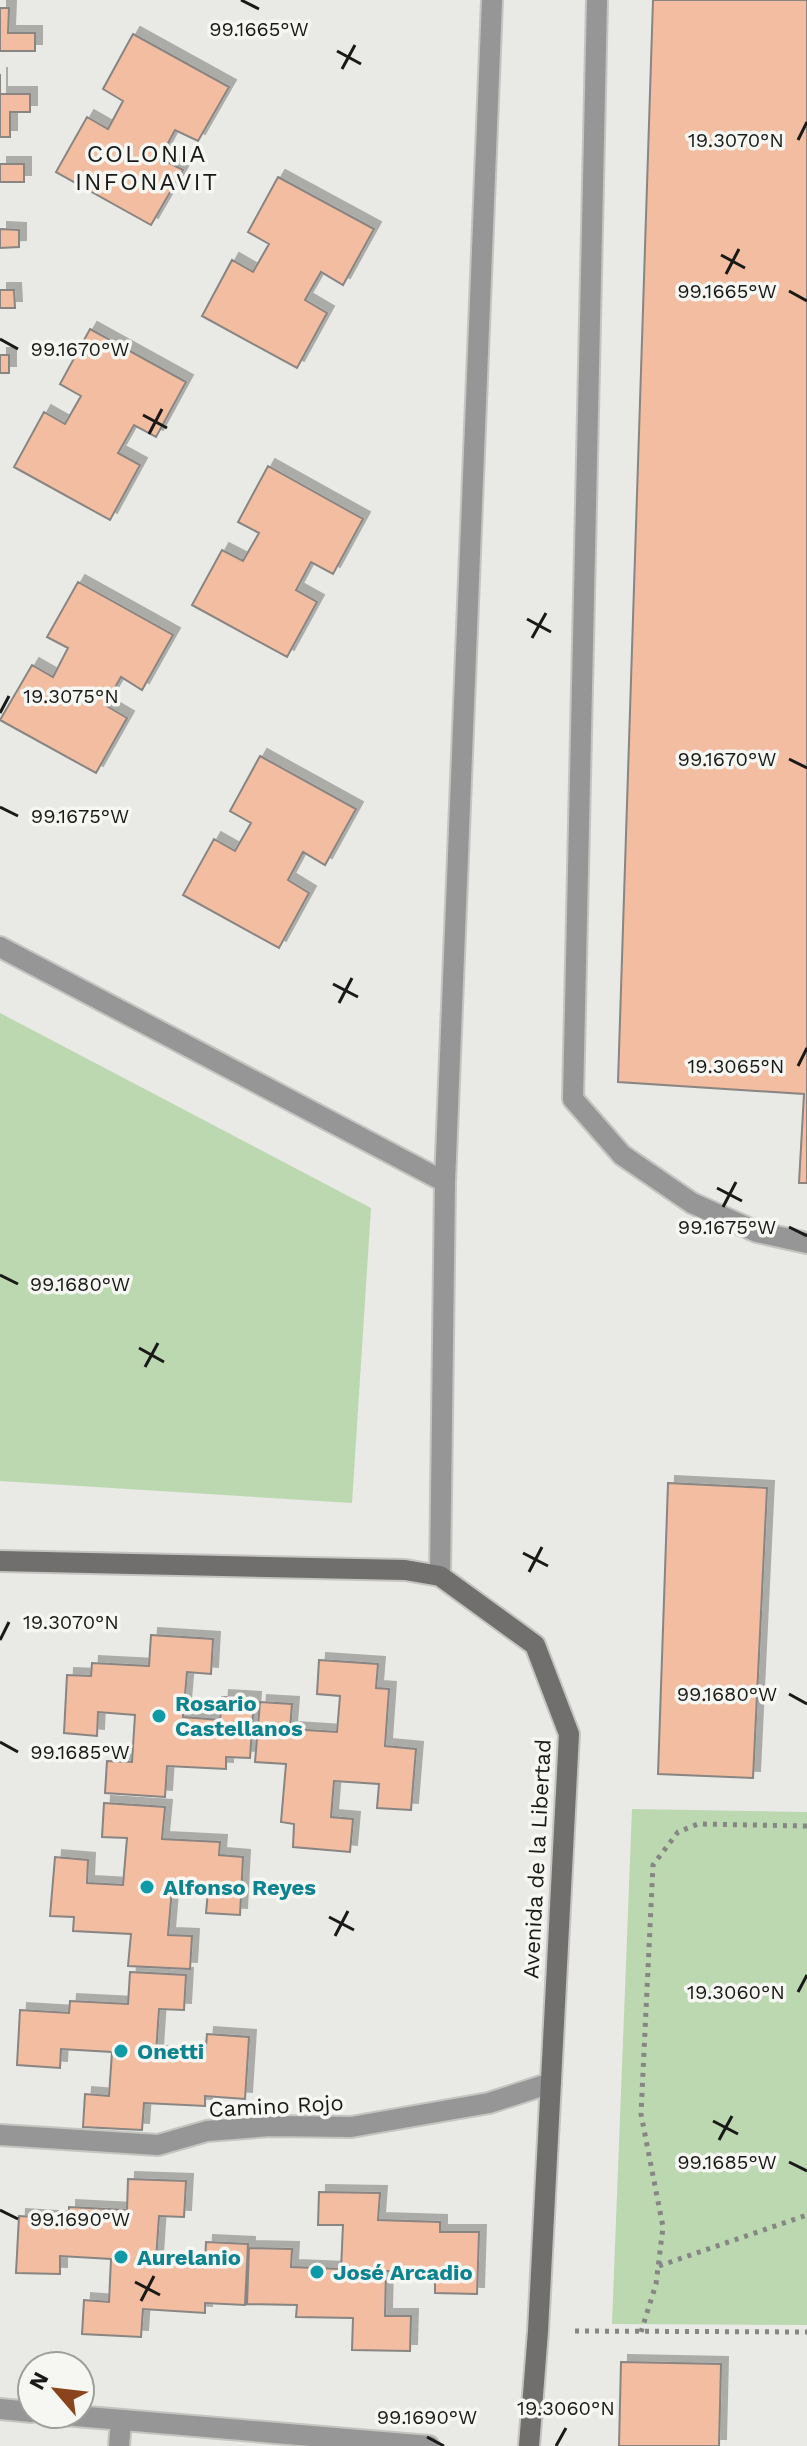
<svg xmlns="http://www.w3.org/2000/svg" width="807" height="2446" font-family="'Work Sans',sans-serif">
<defs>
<filter id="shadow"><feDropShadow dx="7" dy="-7" stdDeviation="0" flood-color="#0004"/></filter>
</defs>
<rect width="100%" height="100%" fill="#e9e9e5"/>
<path fill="#bbd8b1" d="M 0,1013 L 371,1208 L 352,1503 L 0,1481 Z
M 632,1809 L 807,1812 L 807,2325 L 612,2324 Z"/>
<path fill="#f2bda0" stroke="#888583" stroke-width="2" filter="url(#shadow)" d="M 653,0 L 807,0 L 807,1183 L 799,1183 L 804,1094 L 618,1082 Z
M 0,8 L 9,8 L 8,33 L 35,33 L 35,51 L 0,51 Z
M 133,34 L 229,87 L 198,141 L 175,130 L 160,158 L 183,170 L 151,225 L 56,172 L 87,117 L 108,129 L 123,101 L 103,89 Z
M 0,74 L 0,94 L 30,94 L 30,112 L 10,112 L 10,137 L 0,137 Z
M 0,164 L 24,164 L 24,182 L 0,182 Z
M 278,177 L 374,229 L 343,285 L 321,272 L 305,300 L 327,313 L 297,368 L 202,316 L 232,260 L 253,272 L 269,244 L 248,232 Z
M 0,229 L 19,230 L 19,247 L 0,248 Z
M 0,290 L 14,290 L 15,308 L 0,308 Z
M 90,329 L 186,382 L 156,437 L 134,425 L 118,453 L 140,465 L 110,520 L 14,467 L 44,412 L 65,424 L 81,396 L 60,384 Z
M 0,355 L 9,355 L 9,373 L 0,373 Z
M 268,466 L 363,519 L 333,574 L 311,562 L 296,590 L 317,602 L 287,657 L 192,605 L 222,550 L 243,561 L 259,533 L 238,522 Z
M 78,582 L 173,635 L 142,690 L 121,677 L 105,705 L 127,718 L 96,773 L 0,720 L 32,665 L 53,677 L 68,648 L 47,637 Z
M 260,756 L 356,809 L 325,865 L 303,852 L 288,880 L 309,893 L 279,948 L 183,895 L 214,839 L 235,851 L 251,823 L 230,811 Z
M 668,1483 L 767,1488 L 753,1778 L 658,1774 Z
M 151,1635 L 213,1639 L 211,1674 L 187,1672 L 183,1717 L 220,1720 L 222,1697 L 254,1699 L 250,1758 L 226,1757 L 226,1769 L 167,1766 L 165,1797 L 105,1793 L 107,1761 L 132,1762 L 135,1715 L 98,1712 L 97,1736 L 64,1733 L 67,1675 L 91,1676 L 92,1663 L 149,1666 Z
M 319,1660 L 378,1664 L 376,1688 L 389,1689 L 385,1746 L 416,1749 L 411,1810 L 377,1808 L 379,1784 L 334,1781 L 331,1817 L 353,1819 L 350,1852 L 293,1847 L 294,1824 L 281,1822 L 286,1764 L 255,1762 L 260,1702 L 292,1704 L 290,1729 L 337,1732 L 340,1696 L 317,1694 Z
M 104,1803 L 165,1807 L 162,1839 L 220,1842 L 219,1855 L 243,1857 L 240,1915 L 206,1913 L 208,1891 L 172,1889 L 168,1935 L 192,1936 L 190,1969 L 128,1966 L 131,1934 L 73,1931 L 74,1917 L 50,1916 L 55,1857 L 88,1860 L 87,1883 L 123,1885 L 127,1838 L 102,1837 Z
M 130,1972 L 186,1975 L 184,2010 L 159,2009 L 156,2053 L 205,2056 L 207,2034 L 249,2037 L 245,2099 L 205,2096 L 205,2106 L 144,2103 L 142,2130 L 83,2127 L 85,2094 L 109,2096 L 112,2052 L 61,2049 L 60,2068 L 17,2065 L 20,2010 L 69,2013 L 70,2001 L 128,2004 Z
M 128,2179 L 186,2181 L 184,2217 L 159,2216 L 156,2260 L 205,2263 L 206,2242 L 248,2244 L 245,2305 L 205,2303 L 205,2313 L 143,2309 L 141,2337 L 82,2334 L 84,2300 L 109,2302 L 111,2259 L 60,2256 L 60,2274 L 16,2273 L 19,2216 L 69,2219 L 69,2207 L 127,2210 Z
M 319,2192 L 380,2193 L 378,2220 L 440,2222 L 440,2232 L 479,2232 L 477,2294 L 435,2293 L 435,2272 L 386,2271 L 385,2316 L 411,2316 L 410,2351 L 352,2350 L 353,2318 L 296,2317 L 297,2305 L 247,2304 L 249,2248 L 292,2249 L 291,2267 L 341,2269 L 343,2225 L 318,2225 Z
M 621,2362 L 721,2364 L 719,2446 L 619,2446 Z"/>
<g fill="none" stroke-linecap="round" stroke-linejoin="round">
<defs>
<path id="lane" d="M 597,0 L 573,1099 L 622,1155 L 692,1203 L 757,1232 L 807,1243
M 0,947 L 445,1182
M 440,1576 L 445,1182 L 492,0
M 0,2409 L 32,2412
M 52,2414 L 429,2446
M 119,2446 L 121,2420"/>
<path id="street" d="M 0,2135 L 158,2145 L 207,2131 L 270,2126 L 351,2127 L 489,2103 L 551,2083"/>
<path id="secondary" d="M 0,1561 L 405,1570 L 440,1576 L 535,1645 L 569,1734 L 538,2331 L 529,2446"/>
</defs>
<use href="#lane" stroke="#c4c4c0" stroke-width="24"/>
<use href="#street" stroke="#c4c4c0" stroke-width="24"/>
<use href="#secondary" stroke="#c4c4c0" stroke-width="24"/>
<path stroke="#868684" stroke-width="5" stroke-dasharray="4 6" stroke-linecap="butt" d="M 659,2266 L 807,2215
M 575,2331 L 807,2332
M 641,2332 L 656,2284 L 663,2227 L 641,2114 L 653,1865 L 678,1832 L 698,1824 L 807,1826"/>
<use href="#lane" stroke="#979696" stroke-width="20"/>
<use href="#street" stroke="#979696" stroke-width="20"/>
<use href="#secondary" stroke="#716e6e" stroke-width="20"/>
</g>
<path fill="none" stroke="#191918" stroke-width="3" d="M 241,0 L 259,9M 337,51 L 361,64M 342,69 L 355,45M 798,140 L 807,122M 721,255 L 745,268M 726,274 L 739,249M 789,291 L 807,301M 0,339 L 18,349M 143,415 L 167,428M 149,434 L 162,409M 527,619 L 551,632M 532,638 L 546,613M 0,713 L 9,696M 789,759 L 807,768M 0,807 L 18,816M 333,984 L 358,997M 339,1003 L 352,978M 798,1066 L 807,1048M 717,1188 L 742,1201M 723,1207 L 736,1182M 789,1227 L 807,1236M 0,1275 L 18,1284M 139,1348 L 164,1362M 145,1367 L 158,1343M 523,1553 L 548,1566M 529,1572 L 542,1547M 0,1640 L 9,1622M 789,1694 L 807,1704M 0,1742 L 18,1752M 329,1917 L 354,1930M 335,1936 L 348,1911M 798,1992 L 807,1975M 713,2121 L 738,2134M 719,2140 L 732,2116M 789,2162 L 807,2171M 0,2210 L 18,2219M 135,2282 L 160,2295M 141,2301 L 154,2276M 427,2437 L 444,2446M 556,2446 L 566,2428"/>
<g fill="#0f9aa8" stroke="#f6f6f2" stroke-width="3">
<circle cx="159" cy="1716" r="8"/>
<circle cx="147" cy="1887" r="8"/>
<circle cx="121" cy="2051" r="8"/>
<circle cx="121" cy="2257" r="8"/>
<circle cx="317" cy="2272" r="8"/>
</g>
<g text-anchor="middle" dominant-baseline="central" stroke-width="7" stroke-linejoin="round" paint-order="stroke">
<g font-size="22" font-weight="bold" fill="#0d838f" stroke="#f6f6f2" text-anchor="start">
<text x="175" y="1703">Rosario<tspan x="175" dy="25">Castellanos</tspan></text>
<text x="163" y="1887">Alfonso Reyes</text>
<text x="137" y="2051">Onetti</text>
<text x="137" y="2257">Aurelanio</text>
<text x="333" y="2272">José Arcadio</text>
</g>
<g font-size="22" fill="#191918" stroke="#f6f6f2">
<text transform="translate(537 1859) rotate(-87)">Avenida de la Libertad</text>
<text transform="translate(276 2106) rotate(-3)">Camino Rojo</text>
</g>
<g font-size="24" letter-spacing="2" fill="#191918" stroke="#f6f6f2">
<text x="147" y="154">COLONIA<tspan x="147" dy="28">INFONAVIT</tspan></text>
</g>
</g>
<g font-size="20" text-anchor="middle" fill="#191918" stroke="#f6f6f2" stroke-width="7" stroke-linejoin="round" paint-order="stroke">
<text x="259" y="36">99.1665°W</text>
<text x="736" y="147">19.3070°N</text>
<text x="727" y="298">99.1665°W</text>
<text x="80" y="356">99.1670°W</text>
<text x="71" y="703">19.3075°N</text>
<text x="727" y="766">99.1670°W</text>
<text x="80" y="823">99.1675°W</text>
<text x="736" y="1073">19.3065°N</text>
<text x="727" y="1234">99.1675°W</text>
<text x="80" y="1291">99.1680°W</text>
<text x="71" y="1629">19.3070°N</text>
<text x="727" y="1701">99.1680°W</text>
<text x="80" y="1759">99.1685°W</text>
<text x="736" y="1999">19.3060°N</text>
<text x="727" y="2169">99.1685°W</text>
<text x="80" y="2226">99.1690°W</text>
<text x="566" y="2415">19.3060°N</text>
<text x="427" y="2424">99.1690°W</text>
</g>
<g transform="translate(56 2390) rotate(298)"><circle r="38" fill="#f6f6f2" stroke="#9e9e9b" stroke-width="2"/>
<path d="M0-6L14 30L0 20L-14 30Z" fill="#89441b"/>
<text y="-12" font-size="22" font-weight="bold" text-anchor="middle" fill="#191918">N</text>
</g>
</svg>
